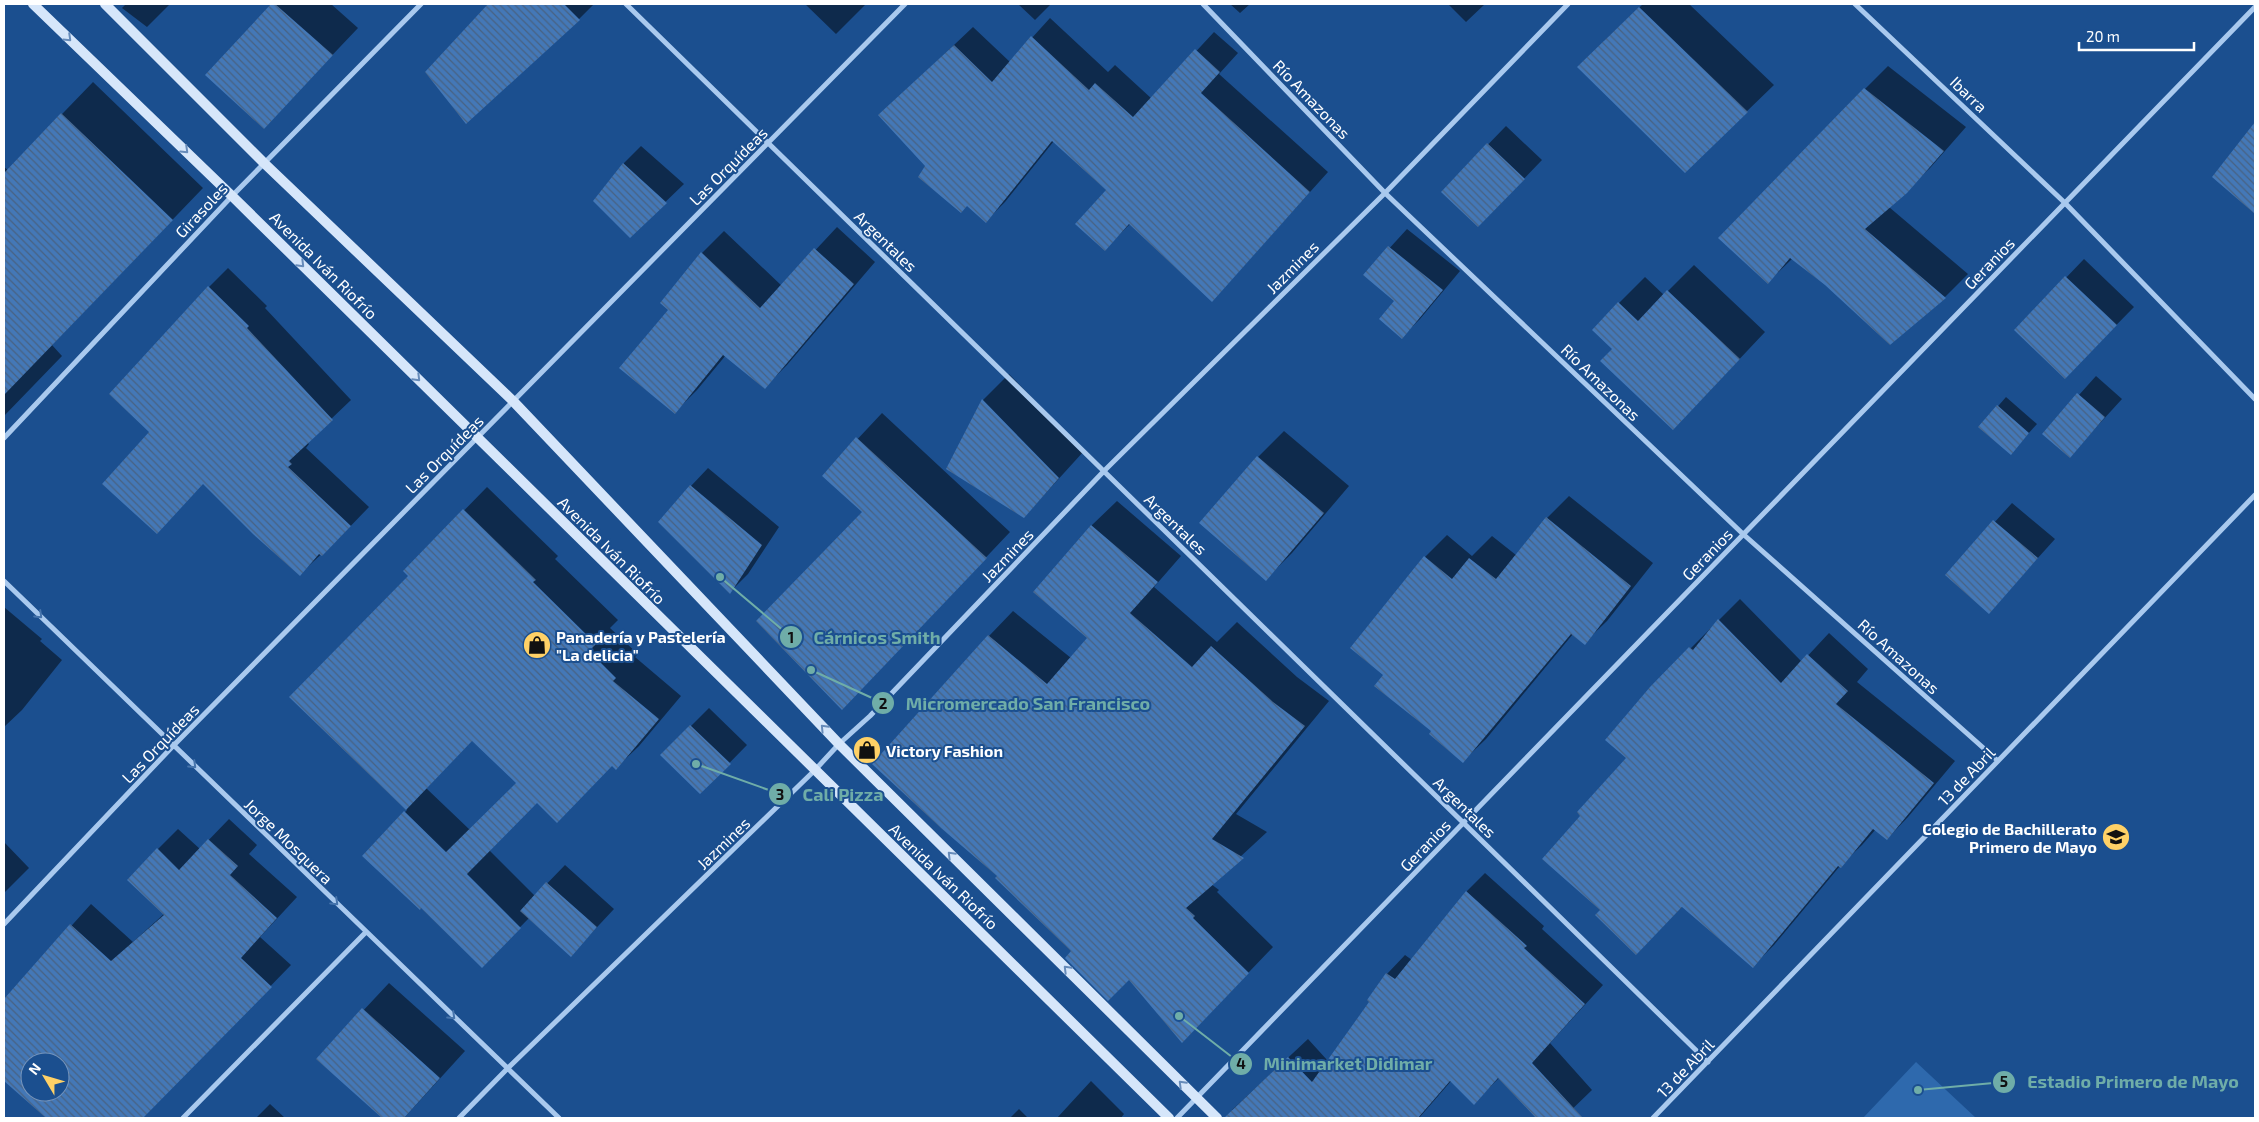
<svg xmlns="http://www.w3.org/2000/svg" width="2259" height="1122" font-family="'Exo 2',sans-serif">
<defs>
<pattern id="building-back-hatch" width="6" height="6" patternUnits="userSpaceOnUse" patternTransform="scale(1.25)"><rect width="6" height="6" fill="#4478b7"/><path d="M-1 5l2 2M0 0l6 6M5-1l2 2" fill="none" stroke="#486282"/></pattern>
</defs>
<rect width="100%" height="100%" fill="#1b4f8f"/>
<path fill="#2e69ad" d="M 1916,1062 L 1976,1118 L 1863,1118 Z"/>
<path fill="#0007" fill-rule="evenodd" d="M 126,4 L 170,4 L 147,27 L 122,8 Z
M 273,4 L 331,4 L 358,28 L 264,127 L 207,75 Z
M 489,4 L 594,4 L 579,19 L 427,72 Z
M 805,4 L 866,4 L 836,34 Z
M 1018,4 L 1051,4 L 1035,20 Z
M 1230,4 L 1250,4 L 1240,13 Z
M 1448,4 L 1485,4 L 1466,22 Z
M 1643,4 L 1689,4 L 1774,85 L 1685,171 L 1604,41 Z
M 1050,18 L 1108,72 L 1115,65 L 1152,99 L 1214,32 L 1238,53 L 1219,74 L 1328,172 L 1230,281 L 1130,224 L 1105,249 L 1108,190 L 1054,141 L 1005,202 L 986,221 L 927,166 L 880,115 L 973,27 L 1010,62 Z
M 1888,66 L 1966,127 L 1930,168 L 1889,207 L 1968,274 L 1945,297 L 1826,284 L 1793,258 L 1768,282 L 1865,89 Z
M 93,82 L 203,188 L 52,345 L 62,356 L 4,416 L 4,167 L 8,170 Z
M 1506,126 L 1542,160 L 1496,208 L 1443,191 Z
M 2255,128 L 2255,199 L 2248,206 L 2214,177 Z
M 641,146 L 684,184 L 630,236 L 594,201 L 624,163 Z
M 837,227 L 875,262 L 787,365 L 765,387 L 726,355 L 697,390 L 675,412 L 670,309 L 661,303 L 702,253 L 724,231 L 782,286 Z
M 1407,229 L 1460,271 L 1420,319 L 1402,337 L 1396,300 L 1365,275 Z
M 2084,259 L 2134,307 L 2083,359 L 2016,330 Z
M 1694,265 L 1765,332 L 1699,402 L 1614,348 L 1619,303 L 1645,277 L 1664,295 Z
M 228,268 L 267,306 L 265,308 L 351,400 L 307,442 L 309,444 L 306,448 L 369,507 L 341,536 L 300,574 L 150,432 L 209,287 Z
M 1009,374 L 1084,451 L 1024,517 L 948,469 L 983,400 Z
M 2096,376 L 2122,399 L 2070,456 L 2044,434 Z
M 2006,397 L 2037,424 L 2019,444 L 1980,427 Z
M 882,413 L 1010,532 L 867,683 L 864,512 L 823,476 Z
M 1284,431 L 1349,486 L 1292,553 L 1266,579 L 1258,457 Z
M 708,468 L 779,527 L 748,574 L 730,592 L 691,486 Z
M 487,487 L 558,556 L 555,559 L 618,620 L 610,628 L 638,654 L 635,657 L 681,696 L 639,746 L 616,768 L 612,765 L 537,801 L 489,850 L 535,896 L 565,865 L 614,909 L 571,955 L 529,918 L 482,966 L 421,907 L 364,856 L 407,810 L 291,697 L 410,576 L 405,571 ZM 473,739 L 518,783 L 470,830 L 426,788 Z
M 1569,496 L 1653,563 L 1607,621 L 1584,643 L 1573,634 L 1486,739 L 1463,761 L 1433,731 L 1385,674 L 1425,557 L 1447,535 L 1472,556 L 1492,536 L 1516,555 L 1547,518 Z
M 1117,501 L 1181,556 L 1154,587 L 1217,642 L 1237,622 L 1297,677 L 1329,701 L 1236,814 L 1267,832 L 1211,884 L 1219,890 L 1217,892 L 1273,947 L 1182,1042 L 1129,978 L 1073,951 L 989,636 L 1013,611 L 1071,658 L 1088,638 L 1035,591 L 1092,525 Z
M 2012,503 L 2055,539 L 1989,612 L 1947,575 Z
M 1740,599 L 1802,662 L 1829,633 L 1868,669 L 1857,682 L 1955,761 L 1908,817 L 1887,839 L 1876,829 L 1862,845 L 1840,866 L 1774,945 L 1753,966 L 1683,906 L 1636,954 L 1602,909 L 1582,815 L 1627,758 L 1651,688 Z
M 4,607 L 42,639 L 40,641 L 62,660 L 22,710 L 4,727 Z
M 709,708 L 747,745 L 700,793 L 662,755 Z
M 229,819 L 257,845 L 249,854 L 297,897 L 260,937 L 291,965 L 142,1118 L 48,1118 L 4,1079 L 4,1001 L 91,904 L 133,942 L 165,913 L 158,849 L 178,829 L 200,849 ZM 30,1062 L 60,1062 L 60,1092 L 30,1092 Z
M 4,842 L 29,868 L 4,893 Z
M 1485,873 L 1544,926 L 1542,929 L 1603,985 L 1550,1043 L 1592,1090 L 1563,1118 L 1538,1118 L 1500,1077 L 1474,1103 L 1452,1080 L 1419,1118 L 1240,1118 L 1232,1110 L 1308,1039 L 1328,1061 L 1371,1001 L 1387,974 L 1405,955 L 1412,960 L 1467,891 Z
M 389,983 L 465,1051 L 404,1118 L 384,1118 L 318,1059 Z
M 1091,1081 L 1124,1114 L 1121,1118 L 1057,1118 Z
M 270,1104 L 285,1118 L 256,1118 Z
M 1019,1109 L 1028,1118 L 1010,1118 Z"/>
<path fill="url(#building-back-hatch)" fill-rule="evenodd" d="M 271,4 L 275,4 L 333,55 L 264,129 L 205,75 Z
M 488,4 L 564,4 L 580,20 L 466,124 L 425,72 Z
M 1639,7 L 1748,112 L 1685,173 L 1577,67 Z
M 1031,36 L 1089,90 L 1095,83 L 1133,117 L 1195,49 L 1220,72 L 1201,93 L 1310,192 L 1212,302 L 1129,224 L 1105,251 L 1075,224 L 1106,190 L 1052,141 L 986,223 L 967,206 L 961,213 L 918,177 L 925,166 L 878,115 L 954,45 L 992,82 Z
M 1864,88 L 1944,151 L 1907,193 L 1865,229 L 1946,298 L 1890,345 L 1825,285 L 1790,258 L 1768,284 L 1718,238 Z
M 61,113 L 173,220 L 4,395 L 4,173 Z
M 2255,122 L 2255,214 L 2212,177 Z
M 1487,143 L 1525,179 L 1478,227 L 1441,192 Z
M 623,163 L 667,203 L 630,238 L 593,201 Z
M 1388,246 L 1443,290 L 1402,339 L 1379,319 L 1394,301 L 1363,275 Z
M 814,248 L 854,284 L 765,389 L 723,355 L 675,414 L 619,368 L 668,310 L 660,303 L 701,252 L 760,308 Z
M 2065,276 L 2117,325 L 2065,379 L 2014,330 Z
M 208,286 L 249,326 L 247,328 L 333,420 L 289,461 L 292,464 L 288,467 L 351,526 L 322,556 L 319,554 L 300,576 L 253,534 L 203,484 L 157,534 L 102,484 L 149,432 L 109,394 Z
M 1667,290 L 1740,359 L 1673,430 L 1600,361 L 1612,349 L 1592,330 L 1618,302 L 1638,321 Z
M 2077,393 L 2105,417 L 2070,458 L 2042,434 Z
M 982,399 L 1059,478 L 1024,518 L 946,469 Z
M 1997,405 L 2029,433 L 2011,455 L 1978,427 Z
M 856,437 L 987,558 L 842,710 L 756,621 L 862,512 L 822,476 Z
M 1257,456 L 1324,513 L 1266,581 L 1199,523 Z
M 690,485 L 762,545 L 730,594 L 658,522 Z
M 463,509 L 536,580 L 533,582 L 596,644 L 589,651 L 616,678 L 613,681 L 659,719 L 616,770 L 612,766 L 557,823 L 537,803 L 467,874 L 521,928 L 482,968 L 421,908 L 420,910 L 362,856 L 404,811 L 446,852 L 516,783 L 472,741 L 406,810 L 289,697 L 408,576 L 403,571 Z
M 1546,517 L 1631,586 L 1585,645 L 1571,634 L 1463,763 L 1429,734 L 1431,731 L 1374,686 L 1383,675 L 1350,648 L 1424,556 L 1452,579 L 1469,558 L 1496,579 Z
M 1993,520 L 2038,558 L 1989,614 L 1945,575 Z
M 1091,525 L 1158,582 L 1130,613 L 1192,667 L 1211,646 L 1273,702 L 1305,726 L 1212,839 L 1244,858 L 1186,908 L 1195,916 L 1193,918 L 1249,973 L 1182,1043 L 1129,980 L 1108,1001 L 1065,958 L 1071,951 L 995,878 L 997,876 L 941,828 L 872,764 L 988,635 L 1047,684 L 1087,638 L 1033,592 Z
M 1718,619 L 1781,683 L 1807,654 L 1848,691 L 1836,704 L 1934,783 L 1887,840 L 1873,829 L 1841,868 L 1838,866 L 1753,968 L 1682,907 L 1636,955 L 1595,915 L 1600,910 L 1542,859 L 1580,816 L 1577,812 L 1626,758 L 1605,740 L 1650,687 L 1689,647 L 1693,650 Z
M 690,725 L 731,764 L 700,794 L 660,755 Z
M 208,839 L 238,866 L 230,875 L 277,918 L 241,958 L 272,987 L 143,1118 L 46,1118 L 4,1081 L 4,999 L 70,924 L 111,961 L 164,915 L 127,880 L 157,848 L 179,870 ZM 30,1062 L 60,1062 L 60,1092 L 30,1092 Z
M 546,882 L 597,927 L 571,957 L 520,911 Z
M 1466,891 L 1527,946 L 1524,948 L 1585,1004 L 1532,1063 L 1583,1118 L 1536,1118 L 1498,1078 L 1474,1105 L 1450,1081 L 1418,1118 L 1224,1118 L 1288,1057 L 1312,1082 L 1369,1002 L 1367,1000 L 1386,973 L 1395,979 Z
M 362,1008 L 440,1078 L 404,1118 L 382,1118 L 316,1059 Z"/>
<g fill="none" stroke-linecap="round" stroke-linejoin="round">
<path stroke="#a9c9ee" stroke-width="5" d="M 626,4 L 1708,1062
M 1203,4 L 1385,193 L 1743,534 L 1998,761
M 1855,4 L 2065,203 L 2255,399
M 4,438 L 232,196 L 421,4
M 4,581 L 559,1118
M 4,924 L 173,746 L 905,4
M 183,1118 L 366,932
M 459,1118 L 507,1069 L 815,770 L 839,744 L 870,716 L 1104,471 L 1385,193 L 1568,4
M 1177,1118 L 2255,7
M 1653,1118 L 2255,495"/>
<path stroke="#d6e6fa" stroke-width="10" d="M 33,4 L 232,196 L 1169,1118
M 105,4 L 264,163 L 513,401 L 839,744 L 1217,1118"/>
</g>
<defs><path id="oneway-chevron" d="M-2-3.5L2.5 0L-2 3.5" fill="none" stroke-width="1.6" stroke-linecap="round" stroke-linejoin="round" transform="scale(1.25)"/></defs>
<g stroke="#668bba">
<use href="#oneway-chevron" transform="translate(68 38) rotate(44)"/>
<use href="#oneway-chevron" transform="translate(185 150) rotate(44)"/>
<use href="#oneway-chevron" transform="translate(301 264) rotate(45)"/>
<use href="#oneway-chevron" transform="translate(417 378) rotate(45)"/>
<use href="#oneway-chevron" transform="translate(824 728) rotate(-134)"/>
<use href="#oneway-chevron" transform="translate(951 855) rotate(-135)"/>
<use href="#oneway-chevron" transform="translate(1067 969) rotate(-135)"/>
<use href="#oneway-chevron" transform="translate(1182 1084) rotate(-135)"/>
</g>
<g stroke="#4674ac">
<use href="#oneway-chevron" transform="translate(39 615) rotate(44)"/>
<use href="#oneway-chevron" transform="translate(193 765) rotate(44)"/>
<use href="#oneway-chevron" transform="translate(335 902) rotate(44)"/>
<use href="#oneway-chevron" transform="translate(452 1016) rotate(44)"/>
</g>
<defs>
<symbol id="shop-disc" viewBox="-11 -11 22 22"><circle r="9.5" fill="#ffd166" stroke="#1b4f8f"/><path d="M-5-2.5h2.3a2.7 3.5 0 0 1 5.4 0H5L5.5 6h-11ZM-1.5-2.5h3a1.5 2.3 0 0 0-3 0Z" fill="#111"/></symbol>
<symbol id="university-disc" viewBox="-11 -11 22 22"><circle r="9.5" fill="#ffd166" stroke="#1b4f8f"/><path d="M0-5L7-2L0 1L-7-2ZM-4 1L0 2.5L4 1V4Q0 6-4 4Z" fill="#111"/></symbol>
</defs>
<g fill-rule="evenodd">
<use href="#shop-disc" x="521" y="629" width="32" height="32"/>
<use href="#shop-disc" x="851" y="734" width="32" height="32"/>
<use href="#university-disc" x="2100" y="821" width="32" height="32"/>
</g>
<g text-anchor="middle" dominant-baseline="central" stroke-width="4" stroke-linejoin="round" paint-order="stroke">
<g font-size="16" fill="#fff" stroke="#1b4f8f">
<text transform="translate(1969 94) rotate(44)">Ibarra</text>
<text transform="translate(1312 99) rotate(46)">Río Amazonas</text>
<text transform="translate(728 166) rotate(-45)">Las Orquídeas</text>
<text transform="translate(201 210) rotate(-47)">Girasoles</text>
<text transform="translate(886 241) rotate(44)">Argentales</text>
<text transform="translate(1989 263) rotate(-46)">Geranios</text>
<text transform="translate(324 265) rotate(45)">Avenida Iván Riofrío</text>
<text transform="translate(1292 267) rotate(-45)">Jazmines</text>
<text transform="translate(1601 382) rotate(44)">Río Amazonas</text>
<text transform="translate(444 454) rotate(-45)">Las Orquídeas</text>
<text transform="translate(1176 524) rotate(44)">Argentales</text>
<text transform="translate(612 550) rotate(45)">Avenida Iván Riofrío</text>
<text transform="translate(1707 554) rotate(-46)">Geranios</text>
<text transform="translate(1007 555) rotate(-46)">Jazmines</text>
<text transform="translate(1899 656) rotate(42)">Río Amazonas</text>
<text transform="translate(160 743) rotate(-46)">Las Orquídeas</text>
<text transform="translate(1966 776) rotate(-46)">13 de Abril</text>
<text transform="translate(1465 807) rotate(44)">Argentales</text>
<text transform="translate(289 841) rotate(44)">Jorge Mosquera</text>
<text transform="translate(723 843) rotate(-44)">Jazmines</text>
<text transform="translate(1425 845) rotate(-46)">Geranios</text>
<text transform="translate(944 876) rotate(44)">Avenida Iván Riofrío</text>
<text transform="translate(1685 1068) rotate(-46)">13 de Abril</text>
</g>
<g font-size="16" font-weight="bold" fill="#fff" stroke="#1b4f8f" text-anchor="start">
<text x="556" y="636">Panadería y Pastelería<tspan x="556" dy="18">"La delicia"</tspan></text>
<text x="886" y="750">Victory Fashion</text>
<text x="2097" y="828" text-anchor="end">Colegio de Bachillerato<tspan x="2097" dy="18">Primero de Mayo</tspan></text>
</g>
</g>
<path fill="none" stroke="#6fada8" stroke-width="2" d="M720 577L791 637M811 670L883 703M696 764L780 794M1179 1016L1241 1064M1918 1090L2004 1082"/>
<g fill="#6fada8" stroke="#1b4f8f" stroke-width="2">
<circle cx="720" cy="577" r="5"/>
<circle cx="811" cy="670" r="5"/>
<circle cx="696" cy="764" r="5"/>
<circle cx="1179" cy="1016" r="5"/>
<circle cx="1918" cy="1090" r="5"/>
<circle cx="791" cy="637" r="12"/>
<circle cx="883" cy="703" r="12"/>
<circle cx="780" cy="794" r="12"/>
<circle cx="1241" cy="1064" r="12"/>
<circle cx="2004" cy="1082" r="12"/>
</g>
<g font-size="15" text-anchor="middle" font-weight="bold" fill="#111">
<text x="791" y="643">1</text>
<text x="883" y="709">2</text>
<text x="780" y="800">3</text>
<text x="1241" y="1069">4</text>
<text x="2004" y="1087">5</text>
</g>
<g font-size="18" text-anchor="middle" font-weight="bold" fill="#6fada8" stroke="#1b4f8f" stroke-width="4" stroke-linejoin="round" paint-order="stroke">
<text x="877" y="644">Cárnicos Smith</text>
<text x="1028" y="710">Micromercado San Francisco</text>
<text x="843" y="801">Cali Pizza</text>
<text x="1348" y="1070">Minimarket Didimar</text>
<text x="2133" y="1088">Estadio Primero de Mayo</text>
</g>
<rect width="2259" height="1122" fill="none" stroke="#ffffff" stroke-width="10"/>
<g transform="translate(45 1077) rotate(308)"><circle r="24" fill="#1b4f8f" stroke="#7695bc"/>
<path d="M0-4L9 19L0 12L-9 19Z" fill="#ffd166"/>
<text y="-8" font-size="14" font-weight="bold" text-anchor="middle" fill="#ffffff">N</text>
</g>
<path d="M2079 42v8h115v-8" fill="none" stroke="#ffffff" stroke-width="2.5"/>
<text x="2086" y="42" font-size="15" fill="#ffffff" stroke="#1b4f8f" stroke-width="4" paint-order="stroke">20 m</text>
</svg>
